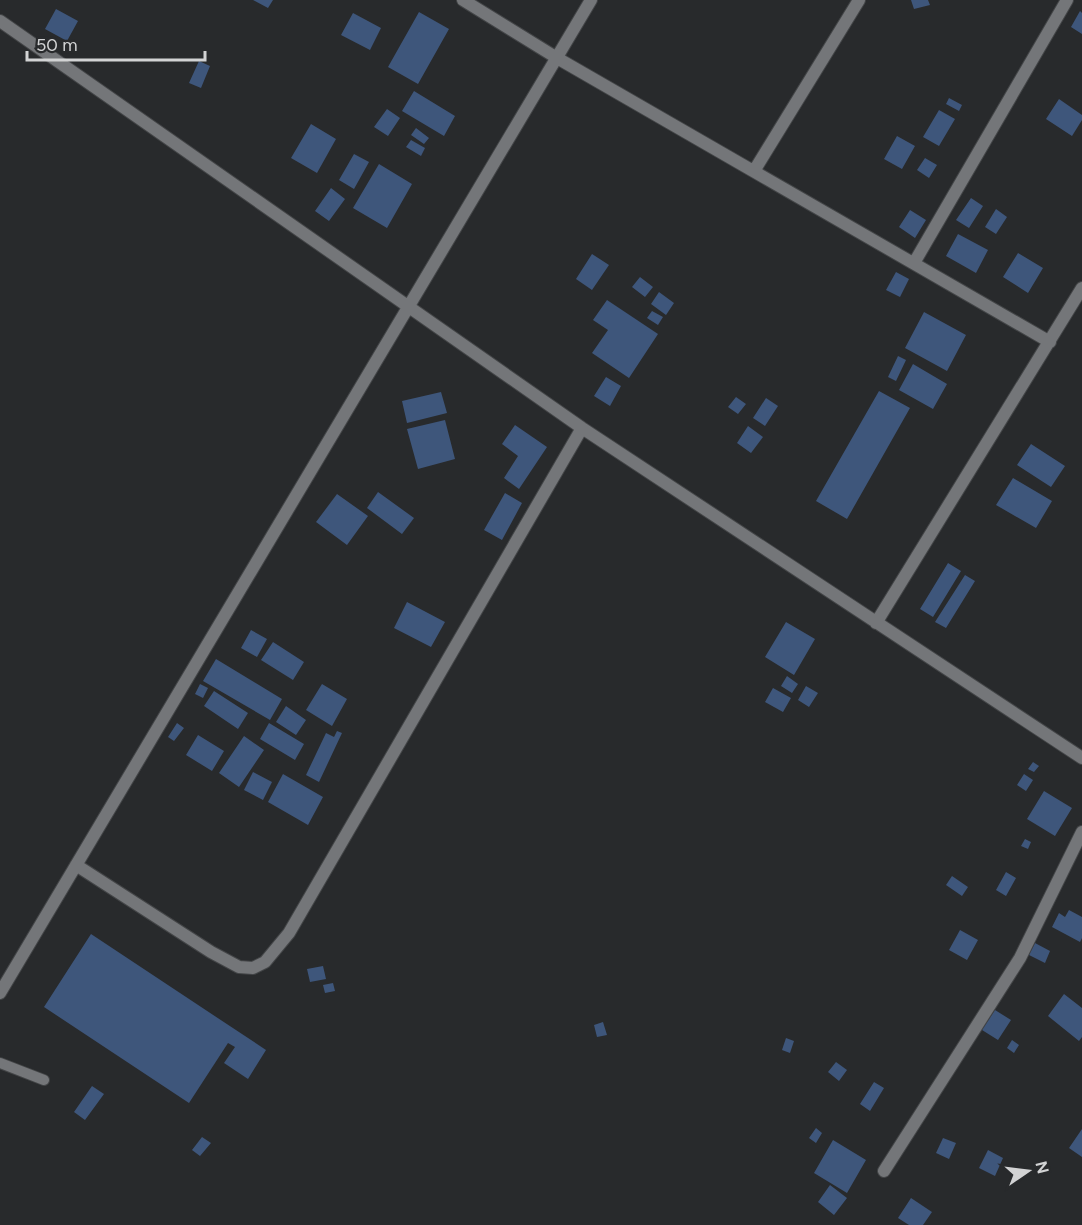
<svg xmlns="http://www.w3.org/2000/svg" width="1082" height="1225" font-family="Figtree,sans-serif">
<rect width="100%" height="100%" fill="#282a2c"/>
<path fill="#3e567b" d="M 253,0 L 273,0 L 268,8 Z
M 911,0 L 928,0 L 930,5 L 914,9 Z
M 56,9 L 78,21 L 67,41 L 45,29 Z
M 1080,11 L 1082,13 L 1082,34 L 1071,27 Z
M 419,12 L 449,29 L 418,84 L 388,67 Z
M 353,13 L 381,28 L 370,50 L 341,35 Z
M 199,61 L 210,66 L 201,88 L 189,83 Z
M 414,91 L 455,116 L 444,136 L 402,111 Z
M 949,98 L 962,105 L 959,111 L 946,104 Z
M 1059,99 L 1082,115 L 1082,120 L 1072,136 L 1046,119 Z
M 387,109 L 400,118 L 388,136 L 374,127 Z
M 939,110 L 955,119 L 939,146 L 923,137 Z
M 311,124 L 336,139 L 317,173 L 291,158 Z
M 416,128 L 429,138 L 424,144 L 411,135 Z
M 897,136 L 915,146 L 902,169 L 884,159 Z
M 411,140 L 425,148 L 421,156 L 406,147 Z
M 354,154 L 369,162 L 354,189 L 339,180 Z
M 925,158 L 937,165 L 929,178 L 917,170 Z
M 379,164 L 412,184 L 387,228 L 353,208 Z
M 331,188 L 345,199 L 329,221 L 315,211 Z
M 971,198 L 983,206 L 969,228 L 956,220 Z
M 996,209 L 1007,217 L 996,234 L 985,227 Z
M 910,210 L 926,220 L 915,238 L 899,227 Z
M 958,234 L 988,250 L 976,273 L 946,256 Z
M 1018,253 L 1043,268 L 1028,293 L 1003,277 Z
M 592,254 L 609,265 L 592,290 L 576,279 Z
M 896,272 L 909,279 L 900,297 L 886,290 Z
M 640,277 L 653,287 L 645,297 L 632,287 Z
M 659,292 L 674,303 L 666,315 L 651,304 Z
M 607,300 L 658,334 L 629,378 L 592,353 L 608,330 L 593,320 Z
M 652,311 L 663,317 L 658,325 L 647,318 Z
M 924,312 L 966,335 L 947,371 L 905,348 Z
M 898,356 L 906,360 L 896,381 L 888,377 Z
M 913,364 L 947,384 L 933,409 L 899,390 Z
M 606,377 L 621,386 L 610,406 L 594,396 Z
M 879,391 L 910,408 L 847,519 L 816,501 Z
M 441,392 L 447,413 L 407,423 L 402,401 Z
M 736,397 L 746,404 L 738,414 L 728,407 Z
M 766,398 L 778,406 L 765,426 L 753,418 Z
M 445,420 L 455,459 L 418,469 L 407,429 Z
M 515,425 L 547,447 L 519,489 L 504,478 L 518,456 L 502,444 Z
M 748,426 L 763,437 L 751,453 L 737,443 Z
M 1031,444 L 1065,466 L 1051,487 L 1017,465 Z
M 1013,478 L 1052,501 L 1036,528 L 996,505 Z
M 378,492 L 414,518 L 402,534 L 367,508 Z
M 505,493 L 522,503 L 502,540 L 484,530 Z
M 337,494 L 368,516 L 347,545 L 316,522 Z
M 948,563 L 961,571 L 933,617 L 920,609 Z
M 965,575 L 975,581 L 946,628 L 935,622 Z
M 407,602 L 445,622 L 431,647 L 394,628 Z
M 786,622 L 815,639 L 794,675 L 765,657 Z
M 251,630 L 267,639 L 257,657 L 241,648 Z
M 273,642 L 304,662 L 293,680 L 261,660 Z
M 216,659 L 282,699 L 270,720 L 203,681 Z
M 787,676 L 798,684 L 792,693 L 781,686 Z
M 200,684 L 208,688 L 203,698 L 195,694 Z
M 322,684 L 347,699 L 332,726 L 306,710 Z
M 806,686 L 818,693 L 809,707 L 798,700 Z
M 773,688 L 791,698 L 783,712 L 765,702 Z
M 214,691 L 248,713 L 238,729 L 204,706 Z
M 286,706 L 306,720 L 296,735 L 276,722 Z
M 177,723 L 184,728 L 174,741 L 168,737 Z
M 269,723 L 304,744 L 295,760 L 260,739 Z
M 337,731 L 342,733 L 319,782 L 306,775 L 326,733 L 334,737 Z
M 198,735 L 224,751 L 212,771 L 186,755 Z
M 244,736 L 264,750 L 239,787 L 219,773 Z
M 1033,762 L 1039,766 L 1034,772 L 1028,769 Z
M 253,772 L 272,782 L 263,800 L 244,790 Z
M 283,774 L 323,797 L 308,825 L 268,802 Z
M 1024,774 L 1033,780 L 1026,791 L 1017,785 Z
M 1044,791 L 1072,808 L 1055,836 L 1027,819 Z
M 1025,839 L 1031,842 L 1028,849 L 1021,846 Z
M 1006,872 L 1016,878 L 1006,896 L 996,890 Z
M 952,876 L 968,887 L 962,896 L 946,885 Z
M 1069,910 L 1082,917 L 1082,938 L 1080,942 L 1052,927 L 1059,913 L 1065,917 Z
M 960,930 L 978,940 L 967,960 L 949,950 Z
M 91,934 L 266,1050 L 248,1079 L 224,1063 L 235,1047 L 228,1043 L 189,1103 L 44,1007 Z
M 1035,943 L 1050,951 L 1045,963 L 1029,955 Z
M 323,966 L 326,979 L 310,982 L 307,969 Z
M 333,983 L 335,991 L 325,993 L 323,985 Z
M 1064,994 L 1082,1008 L 1082,1037 L 1079,1041 L 1048,1016 Z
M 995,1010 L 1011,1020 L 998,1040 L 982,1030 Z
M 603,1022 L 607,1035 L 597,1037 L 594,1025 Z
M 786,1038 L 794,1041 L 790,1053 L 782,1050 Z
M 1012,1040 L 1019,1045 L 1014,1053 L 1007,1048 Z
M 836,1062 L 847,1070 L 839,1081 L 828,1072 Z
M 874,1082 L 884,1088 L 870,1111 L 860,1104 Z
M 92,1086 L 104,1094 L 85,1120 L 74,1112 Z
M 816,1128 L 822,1133 L 816,1143 L 809,1138 Z
M 1082,1129 L 1082,1157 L 1069,1148 Z
M 202,1137 L 211,1143 L 200,1156 L 192,1150 Z
M 943,1138 L 956,1143 L 949,1159 L 936,1153 Z
M 833,1140 L 866,1160 L 847,1193 L 814,1173 Z
M 988,1150 L 1003,1158 L 995,1176 L 979,1168 Z
M 830,1185 L 847,1198 L 834,1215 L 818,1202 Z
M 911,1198 L 932,1212 L 923,1225 L 909,1225 L 898,1218 Z"/>
<g fill="none" stroke-linecap="round" stroke-linejoin="round">
<defs>
<path id="lane" d="M 0,1063 L 44,1080"/>
<path id="street" d="M 463,0 L 557,58 L 1050,342
M 0,21 L 582,428 L 1082,758
M 754,171 L 859,0
M 914,263 L 1067,0
M 876,623 L 1082,288
M 76,865 L 211,952 L 239,967 L 253,968 L 265,962 L 289,933 L 582,428
M 0,993 L 591,0
M 884,1171 L 1020,958 L 1082,832"/>
</defs>
<use href="#lane" stroke="#434547" stroke-width="12"/>
<use href="#street" stroke="#434547" stroke-width="14"/>
<use href="#lane" stroke="#747679" stroke-width="10"/>
<use href="#street" stroke="#747679" stroke-width="12"/>
</g>
<g transform="translate(1028 1171) rotate(76)" stroke="#282a2c" stroke-width="4.5" paint-order="stroke">
<path d="M0-4.5L10 22L0 15L-10 22Z" fill="#d2d3d4"/>
<text y="-9" font-size="16" font-weight="bold" text-anchor="middle" fill="#d2d3d4">N</text>
</g>
<path d="M27 51v9h178v-9" fill="none" stroke="#d2d3d4" stroke-width="3"/>
<text x="36" y="51" font-size="18" fill="#d2d3d4" stroke="#282a2c" stroke-width="4.5" paint-order="stroke">50 m</text>
</svg>
